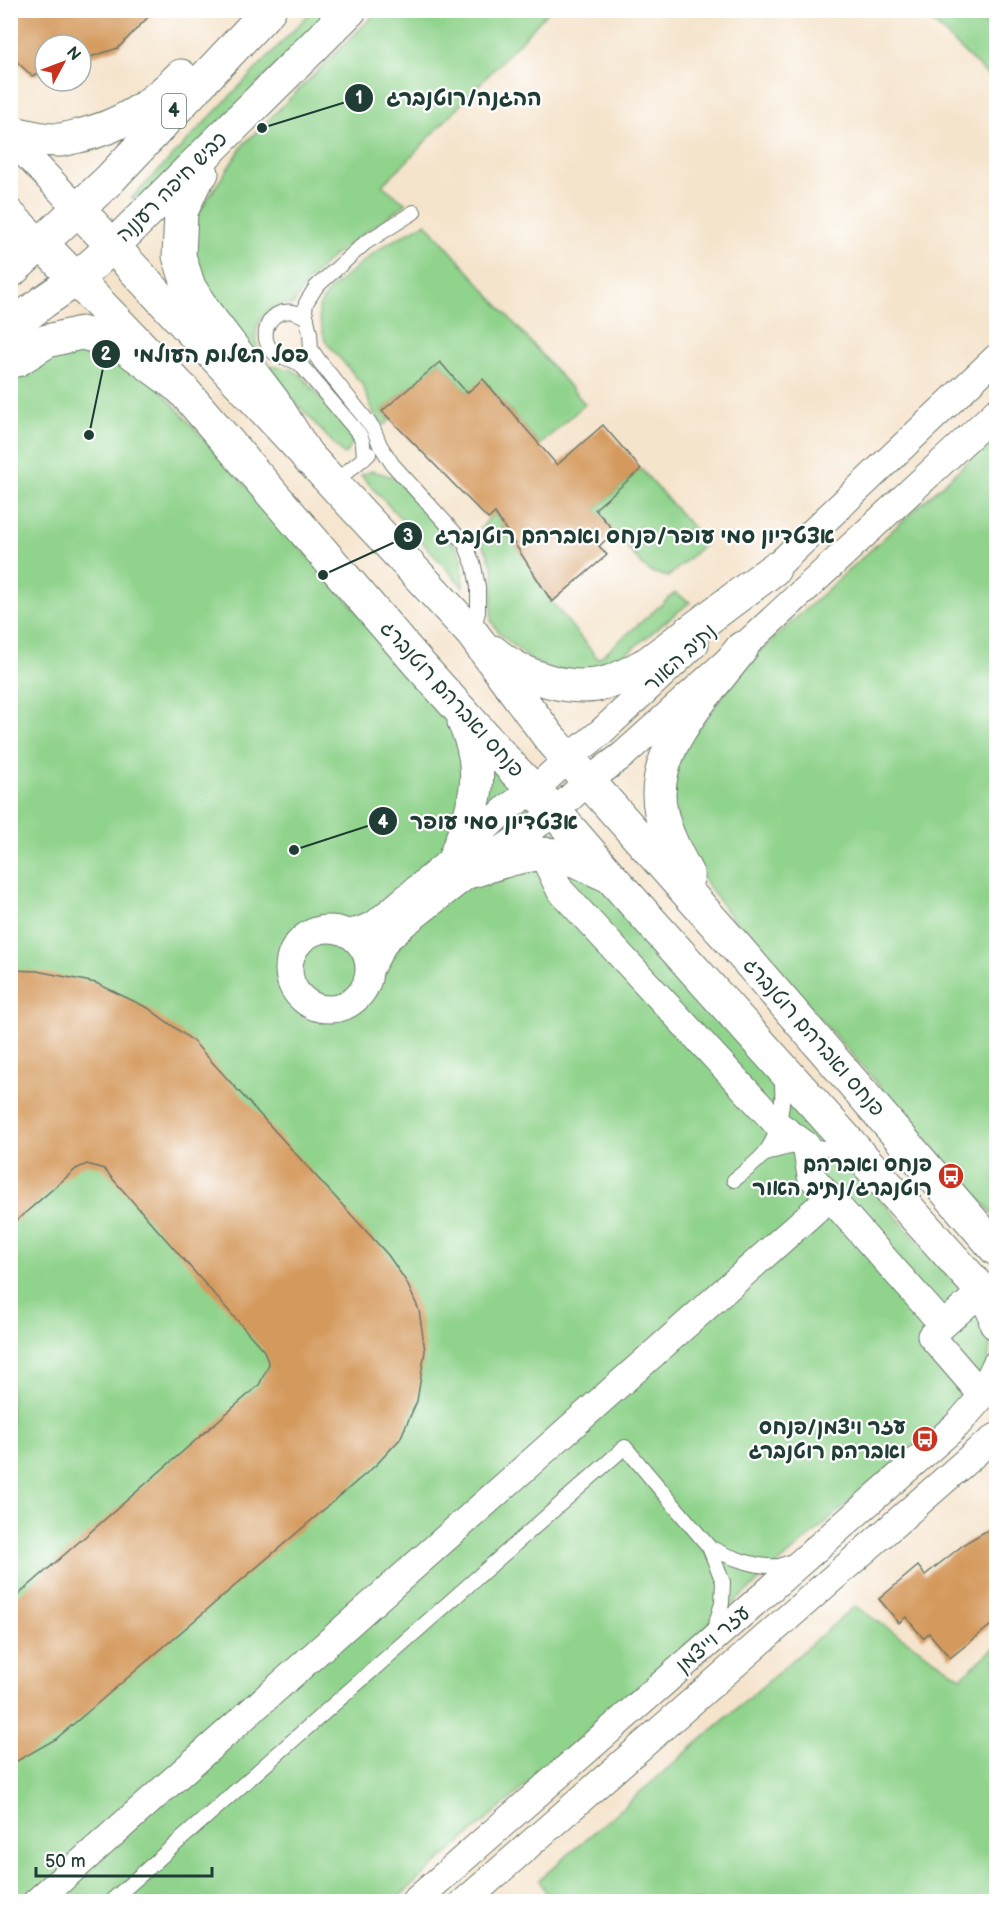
<svg xmlns="http://www.w3.org/2000/svg" width="1007" height="1912" font-family="'Balsamiq Sans','Playpen Sans Hebrew',sans-serif">
<rect width="100%" height="100%" fill="#fff"/>
<filter id="ink" filterUnits="userSpaceOnUse"><feTurbulence type="fractalNoise" baseFrequency=".0167" numOctaves="2"/><feDisplacementMap in="SourceGraphic" scale="12" xChannelSelector="R" yChannelSelector="G"/><feConvolveMatrix kernelMatrix="1 2 1 2 8 2 1 2 1" color-interpolation-filters="sRGB"/></filter>
<filter id="wash" filterUnits="userSpaceOnUse"><feTurbulence type="fractalNoise" baseFrequency=".008" numOctaves="4" result="noise"/><feDisplacementMap in="SourceGraphic" scale="24" xChannelSelector="R" yChannelSelector="G"/><feGaussianBlur stdDeviation="1.35" result="paint"/><feColorMatrix in="noise" values="0 0 0 0 0 0 0 0 0 0 0 0 0 0 0 0 0 1.4 0 .05"/><feComposite in="paint" operator="in"/></filter>
<g filter="url(#wash)">
<rect width="100%" height="100%" fill="#f5e4cc"/>
<path fill="#90d38c" stroke="#588860" stroke-width="1.5" d="M 312,11 L 330,11 L 139,204 L 132,198 Z
M 378,11 L 549,11 L 408,160 L 382,185 L 406,204 L 335,254 L 306,283 L 293,305 C 271,301 254,320 256,341 C 257,350 265,359 271,366 L 290,369 L 301,375 L 350,432 C 354,442 352,448 344,455 L 267,371 L 196,279 L 187,230 L 244,144 Z
M 921,11 L 975,11 L 996,34 L 996,83 Z
M 426,223 L 585,404 L 540,445 L 484,380 L 467,393 L 440,362 L 382,411 L 390,420 L 385,425 L 374,414 L 362,384 L 325,341 L 319,317 L 319,307 L 328,292 L 358,265 L 385,245 Z
M 42,348 L 124,349 L 981,1312 L 991,1338 L 987,1372 L 962,1403 L 394,1901 L 11,1901 L 11,378 Z
M 996,436 L 996,1218 L 733,920 L 697,871 L 677,829 L 673,788 L 682,750 L 750,660 Z
M 641,469 L 706,543 L 668,577 L 651,572 L 643,566 L 595,509 Z
M 372,471 L 393,477 L 401,484 L 456,547 L 462,557 L 463,587 L 361,475 Z
M 495,513 L 552,602 L 598,659 L 675,593 L 690,602 L 613,664 L 598,672 L 566,676 L 532,661 L 501,635 L 491,621 L 494,571 L 487,552 L 476,536 L 488,519 Z
M 855,1606 L 961,1677 L 996,1647 L 996,1849 L 993,1852 L 996,1856 L 996,1901 L 551,1901 L 539,1880 Z"/>
<g fill="none" stroke-linecap="round" stroke-linejoin="round">
<path stroke="#50a7cd" stroke-width="7" d="M 984,10 L 996,24"/>
</g>
<g id="blocks">
<path fill="#d4995c" d="M 10,10 L 155,10 L 118,48 L 81,60 L 81,45 L 45,45 L 45,72 L 32,76 L 10,55 Z
M 440,362 L 467,393 L 483,379 L 557,465 L 603,425 L 641,469 L 595,509 L 615,532 L 599,546 L 607,555 L 552,602 L 495,513 L 488,519 L 382,411 Z
M 10,970 L 37,971 L 96,983 L 148,1008 L 193,1041 L 388,1255 L 406,1281 L 419,1310 L 425,1351 L 417,1401 L 400,1439 L 376,1465 L 56,1739 L 10,1765 L 10,1602 L 259,1385 L 269,1365 L 264,1351 L 104,1169 L 87,1164 L 76,1169 L 10,1226 Z
M 996,1525 L 996,1621 L 950,1658 L 929,1633 L 923,1638 L 906,1617 L 899,1623 L 879,1599 L 918,1566 L 925,1575 L 967,1542 Z"/>
</g>
</g>
<g filter="url(#ink)">
<use href="#blocks" fill-opacity="0" stroke="#6a7769" stroke-width="1.5"/>
<g fill="none" stroke-linecap="round" stroke-linejoin="round">
<defs>
<path id="lane" d="M 414,212 L 365,243 L 316,287 L 306,303 L 305,311 L 310,333 L 311,349 L 320,362 L 373,428 L 380,445 L 393,465 L 465,544 L 474,566 L 478,587 L 478,612 L 473,631
M 307,318 C 300,314 293,310 284,312 C 267,315 260,336 271,350 C 279,359 291,358 300,364 L 360,435 L 363,443 L 364,459
M 333,483 L 369,454
M 764,1155 C 796,1141 818,1145 850,1154
M 734,1180 C 744,1172 755,1164 763,1155 C 780,1136 785,1101 781,1077
M 709,1547 C 728,1557 757,1568 779,1566 C 783,1565 789,1562 793,1561
M 110,1902 L 625,1447 L 709,1547 L 723,1582 L 722,1603 L 713,1633"/>
<path id="street" d="M 10,138 L 79,210
M 10,212 L 41,243
M 760,582 L 996,358
M 543,855 L 560,890 L 777,1124 L 806,1145 L 811,1176 L 943,1325
M289 969a40 40 0 1 1 80 0a40 40 0 1 1-80 0Z
M 347,933 L 359,931 L 374,925 L 455,857 L 507,808 L 534,790 L 568,759 L 601,732 L 695,644
M 369,970 L 385,941 L 405,923 L 472,871 L 555,812 L 588,781 L 623,755 L 742,648 L 996,412
M 982,1395 L 931,1336 L 982,1291
M 36,1902 L 830,1197
M 414,1902 L 957,1425 L 978,1401 L 996,1364
M 464,1902 L 980,1449 L 996,1437"/>
<path id="secondary" d="M 79,210 L 472,633 L 549,737 L 736,947 L 996,1249
M 41,243 L 182,389 L 418,663 L 515,771 L 555,812 L 610,876 L 982,1291 L 994,1312 L 996,1323
M 493,652 C 521,676 569,693 606,683 C 621,679 635,670 648,663 L 774,569
M 455,857 C 474,809 488,772 464,722
M 472,871 C 499,863 532,849 561,856 C 576,859 591,868 605,874
M 688,876 C 677,855 666,835 661,812 C 647,752 709,691 742,648"/>
<path id="highway" d="M 10,132 C 27,136 44,141 61,140 C 67,139 73,137 79,136 C 121,126 151,107 181,76
M 202,173 L 194,183 L 181,212 L 179,256 L 189,287 L 204,311 L 273,401 L 309,459
M 10,272 L 109,180 L 269,10
M 10,328 L 43,302 L 75,280 L 112,247 L 350,10
M 10,361 L 17,360 L 47,341 L 81,333 L 107,339 L 125,347 L 182,389"/>
</defs>
<use href="#lane" stroke="#6a7769" stroke-width="16"/>
<use href="#street" stroke="#6a7769" stroke-width="29"/>
<use href="#secondary" stroke="#6a7769" stroke-width="35"/>
<use href="#highway" stroke="#6a7769" stroke-width="35"/>
<use href="#lane" stroke="#fff" stroke-width="14"/>
<use href="#street" stroke="#fff" stroke-width="27"/>
<use href="#secondary" stroke="#fff" stroke-width="33"/>
<use href="#highway" stroke="#fff" stroke-width="33"/>
</g>
</g>
<defs>
<symbol id="bus-disc" viewBox="-11 -11 22 22"><circle r="9.5" fill="#c8321e" stroke="#fff"/><path d="M-5-6H5V4H4V6H2V4H-2V6H-4V4H-5ZM-3.5-4V0h7V-4ZM-3.5 1.2v1.5H-2V1.2ZM2 1.2v1.5H3.5V1.2Z" fill="#fff"/></symbol>
</defs>
<g fill-rule="evenodd">
<use href="#bus-disc" x="936" y="1161" width="30" height="30"/>
<use href="#bus-disc" x="910" y="1424" width="30" height="30"/>
</g>
<g text-anchor="middle" dominant-baseline="central" stroke-width="4.5" stroke-linejoin="round" paint-order="stroke">
<rect fill="#fff" stroke="#627771" stroke-width="1.5" x="162" y="94" width="24" height="34" rx="4.5"/>
<g font-size="20" font-weight="bold" fill="#1f3d34">
<text x="174" y="111">4</text>
</g>
<g font-size="21" fill="#1f3d34" stroke="#fff">
<text transform="translate(172 187) rotate(-45)">כביש חיפה רעננה</text>
<text transform="translate(680 658) rotate(-43)">נתיב האור</text>
<text transform="translate(452 699) rotate(48)">פנחס ואברהם רוטנברג</text>
<text transform="translate(814 1037) rotate(49)">פנחס ואברהם רוטנברג</text>
<text transform="translate(713 1639) rotate(-41)">עזר וייצמן</text>
</g>
<g font-size="21" font-weight="bold" fill="#1f3d34" stroke="#fff" text-anchor="end">
<text x="932" y="1164">פנחס ואברהם<tspan x="932" dy="24">רוטנברג/נתיב האור</tspan></text>
<text x="906" y="1427">עזר ויצמן/פנחס<tspan x="906" dy="24">ואברהם רוטנברג</tspan></text>
</g>
</g>
<path fill="none" stroke="#1f3d34" stroke-width="2" d="M262 128L359 98M89 435L106 354M323 575L408 536M294 850L383 821"/>
<g fill="#1f3d34" stroke="#fff" stroke-width="2">
<circle cx="262" cy="128" r="6"/>
<circle cx="89" cy="435" r="6"/>
<circle cx="323" cy="575" r="6"/>
<circle cx="294" cy="850" r="6"/>
<circle cx="359" cy="98" r="15"/>
<circle cx="106" cy="354" r="15"/>
<circle cx="408" cy="536" r="15"/>
<circle cx="383" cy="821" r="15"/>
</g>
<g font-size="18" text-anchor="middle" font-weight="bold" fill="#fff">
<text x="359" y="104">1</text>
<text x="106" y="360">2</text>
<text x="408" y="542">3</text>
<text x="383" y="828">4</text>
</g>
<g font-size="22" text-anchor="middle" font-weight="bold" fill="#1f3d34" stroke="#fff" stroke-width="4.5" stroke-linejoin="round" paint-order="stroke">
<text x="464" y="105">ההגנה/רוטנברג</text>
<text x="221" y="362">פסל השלום העולמי</text>
<text x="635" y="543">אצטדיון סמי עופר/פנחס ואברהם רוטנברג</text>
<text x="494" y="829">אצטדיון סמי עופר</text>
</g>
<rect width="1007" height="1912" fill="none" stroke="#fff" stroke-width="36"/>
<g transform="translate(63 63) rotate(49)"><circle r="28" fill="#ffffff" stroke="#a5b1ae" stroke-width="1.5"/>
<path d="M0-4.5L10 22L0 15L-10 22Z" fill="#c8321e"/>
<text y="-9" font-size="16" font-weight="bold" text-anchor="middle" fill="#1f3d34">N</text>
</g>
<path d="M36 1867v9h176v-9" fill="none" stroke="#1f3d34" stroke-width="3"/>
<text x="45" y="1867" font-size="18" fill="#1f3d34" stroke="#ffffff" stroke-width="4.5" paint-order="stroke">50 m</text>
</svg>
